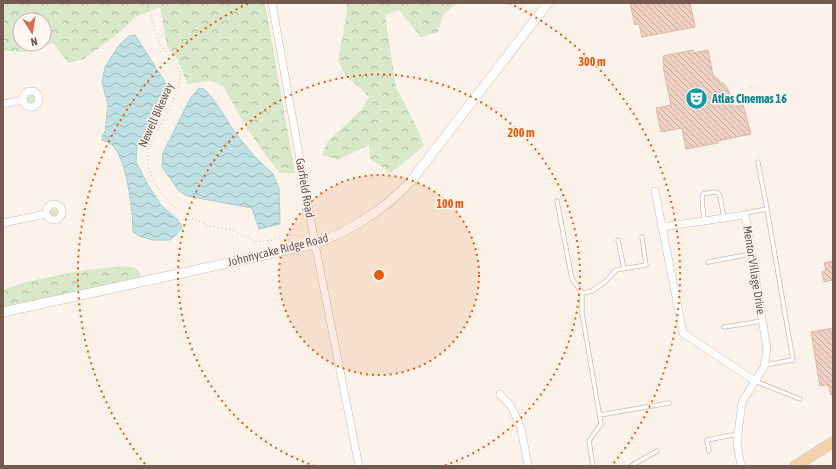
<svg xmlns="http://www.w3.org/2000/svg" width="836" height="469" font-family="'Asap Condensed',sans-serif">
<defs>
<pattern id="grass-tufts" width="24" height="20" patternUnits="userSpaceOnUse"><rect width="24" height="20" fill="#d8e8c9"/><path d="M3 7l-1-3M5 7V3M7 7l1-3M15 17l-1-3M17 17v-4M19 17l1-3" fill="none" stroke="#b4bfa6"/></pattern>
<pattern id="forest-crowns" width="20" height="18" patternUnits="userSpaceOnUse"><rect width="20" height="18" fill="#d8e8c9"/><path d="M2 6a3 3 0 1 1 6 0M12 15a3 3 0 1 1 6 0" fill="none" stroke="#b4bfa6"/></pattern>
<pattern id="water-waves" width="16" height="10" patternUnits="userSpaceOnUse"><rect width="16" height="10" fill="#bfe1e3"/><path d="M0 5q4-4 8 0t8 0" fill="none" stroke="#a0b9ba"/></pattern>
<pattern id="building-back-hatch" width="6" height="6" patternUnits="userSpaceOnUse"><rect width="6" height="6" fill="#eed1c3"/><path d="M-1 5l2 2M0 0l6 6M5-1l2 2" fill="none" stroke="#c5ada1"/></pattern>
</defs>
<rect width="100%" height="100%" fill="#fbf3ea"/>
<path fill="url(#grass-tufts)" d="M26.5 99a4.5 4.5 0 1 1 9 0a4.5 4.5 0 1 1-9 0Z
M49.5 213a4.5 4.5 0 1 1 9 0a4.5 4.5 0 1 1-9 0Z"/>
<path fill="url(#forest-crowns)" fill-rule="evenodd" d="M 3,3 L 265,3 L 295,173 L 280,173 L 270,161 L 248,130 L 223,86 L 212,81 L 187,84 L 178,60 L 167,46 L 160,7 L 135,17 L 121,31 L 84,59 L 68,63 L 53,43 L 26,52 L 3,51 ZM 20,20 L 44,20 L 44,44 L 20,44 Z
M 347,3 L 457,3 L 443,15 L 438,32 L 421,37 L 399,10 L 385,15 L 396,87 L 419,132 L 424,146 L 391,173 L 370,159 L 369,145 L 338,160 L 322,155 L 328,141 L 361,110 L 369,97 L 358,86 L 346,77 L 338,60 L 347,12 Z
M 123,266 L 136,268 L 139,271 L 142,280 L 3,308 L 3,290 L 25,282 L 85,270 Z"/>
<path fill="url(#water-waves)" stroke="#a6d0d4" d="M 135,35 L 164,80 L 167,88 L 137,146 L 136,162 L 148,185 L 161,205 L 178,220 L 182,227 L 176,235 L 170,240 L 154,240 L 141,237 L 133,232 C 133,212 127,160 113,146 C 111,143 106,142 102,140 L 102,136 L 105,132 L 108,105 L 102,82 L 105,67 L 119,45 L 129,36 Z
M 199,88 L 204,89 L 214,100 L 236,134 L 255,157 L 273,174 L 279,188 L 280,224 L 259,229 L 252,208 L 187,196 L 179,191 L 162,167 L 163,153 L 190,99 Z"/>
<path fill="url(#building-back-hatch)" stroke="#dfb7a5" d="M 630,3 L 690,3 L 695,27 L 642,37 L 639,24 L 635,25 Z
M 693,50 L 693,53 L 708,50 L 713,75 L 726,86 L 731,96 L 734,107 L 743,105 L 751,134 L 717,141 L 718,143 L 686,149 L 682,128 L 661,132 L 656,108 L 671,105 L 663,67 L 664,67 L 663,56 Z
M 833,261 L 833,280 L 824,282 L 822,272 L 826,271 L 824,263 Z
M 833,328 L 833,395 L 831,395 L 828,385 L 820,386 L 811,332 Z"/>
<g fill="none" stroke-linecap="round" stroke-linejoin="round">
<defs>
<path id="service" d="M 758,162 L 767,209
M 557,201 L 572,279 L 582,293 L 592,291 L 605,282 L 616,270 L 646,265 L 642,237
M 745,214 L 746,213 L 767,209 L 793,360 L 765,365
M 704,221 L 702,199 L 703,194 L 713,192 L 718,193 L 720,196 L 724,218
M 618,240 L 624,269
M 708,262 L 751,254
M 582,293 L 582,313 L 601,424 L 589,441 L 593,466
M 724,327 L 762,321
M 755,381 L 800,399
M 600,415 L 669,403
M 709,451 L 707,440 L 737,434
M 631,466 L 657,451"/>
<path id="minor" d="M 272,3 L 315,244 L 359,466
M23 99a8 8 0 1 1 16 0a8 8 0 1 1-16 0Z
M 3,104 L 23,100
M 655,191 L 683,333 L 755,381
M46 212a8 8 0 1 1 16 0a8 8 0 1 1-16 0Z
M 3,223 L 46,214
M 662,227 L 745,215 L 767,349 L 764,367 L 742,402 L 737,442 L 741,466
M 500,394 L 511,406 L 521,428 L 528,466"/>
<path id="secondary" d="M 3,312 L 315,244 C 353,229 383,211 411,181 L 548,3"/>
<path id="primary" d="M 795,466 L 833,442"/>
</defs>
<use href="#service" stroke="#ccbab0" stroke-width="5"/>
<use href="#minor" stroke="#ccbab0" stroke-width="8"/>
<use href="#secondary" stroke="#d1bcb1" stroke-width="10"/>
<use href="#primary" stroke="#d8d1ce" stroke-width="12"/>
<path stroke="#d3b4a6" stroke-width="1" stroke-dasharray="1 3" stroke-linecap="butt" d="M 147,3 C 152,18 155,36 164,49 C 170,58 180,65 180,77 C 180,94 158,128 150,144 C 142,163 154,185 167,200 C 175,209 196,221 208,225 C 216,228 224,227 232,230 C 240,233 248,239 257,241 C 273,244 290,229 304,238
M 751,88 L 759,85"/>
<use href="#service" stroke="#fff" stroke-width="3.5"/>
<use href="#minor" stroke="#fff" stroke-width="7"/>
<use href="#secondary" stroke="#fff" stroke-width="9"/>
<use href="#primary" stroke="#f3d2a8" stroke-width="10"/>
</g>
<circle cx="379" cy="275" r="100" fill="#e8590c" fill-opacity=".12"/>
<g fill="none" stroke="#e8590c" stroke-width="2" stroke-dasharray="2 4">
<circle cx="379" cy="275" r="100"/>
<path d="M315 466A201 201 0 1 1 443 466"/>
<path d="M145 464A301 301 0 0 1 249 3M509 3A301 301 0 0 1 613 464"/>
</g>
<defs>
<symbol id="theatre-disc" viewBox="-11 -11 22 22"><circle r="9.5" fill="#0f9aa8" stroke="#fef7f0"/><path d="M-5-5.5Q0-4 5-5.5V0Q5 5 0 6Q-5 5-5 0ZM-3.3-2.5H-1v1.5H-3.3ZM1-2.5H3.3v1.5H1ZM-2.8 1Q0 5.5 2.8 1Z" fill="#fff"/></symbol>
</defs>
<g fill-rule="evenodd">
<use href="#theatre-disc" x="684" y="86" width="25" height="25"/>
</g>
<g text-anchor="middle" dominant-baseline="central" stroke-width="3" stroke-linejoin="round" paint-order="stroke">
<g font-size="12" font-weight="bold" fill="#0d838f" stroke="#fef7f0" text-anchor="start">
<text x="712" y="99">Atlas Cinemas 16</text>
</g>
<g font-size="12" fill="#74594f" stroke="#fef7f0">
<text transform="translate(156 115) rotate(-66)">Newell Bikeway</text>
<text transform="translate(305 188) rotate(80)">Garfield Road</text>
<text transform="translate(278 250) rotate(-14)">Johnnycake Ridge Road</text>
<text transform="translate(754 270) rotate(81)">Mentor Village Drive</text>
</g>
</g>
<circle cx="379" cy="275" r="6" fill="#e8590c" stroke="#fef7f0" stroke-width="2"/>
<g font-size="12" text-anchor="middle" font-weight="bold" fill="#e8590c" stroke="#fef7f0" stroke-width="3" stroke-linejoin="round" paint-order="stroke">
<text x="592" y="66">300 m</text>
<text x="521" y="137">200 m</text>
<text x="450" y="208">100 m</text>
</g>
<rect width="836" height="469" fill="none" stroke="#74594f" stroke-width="8"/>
<g transform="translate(32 32) rotate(168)"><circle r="19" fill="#fef7f0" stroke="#c7b8b0"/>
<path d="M0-3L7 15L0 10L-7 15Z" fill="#da6d5a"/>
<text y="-6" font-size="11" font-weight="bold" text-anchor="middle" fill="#74594f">N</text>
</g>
</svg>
